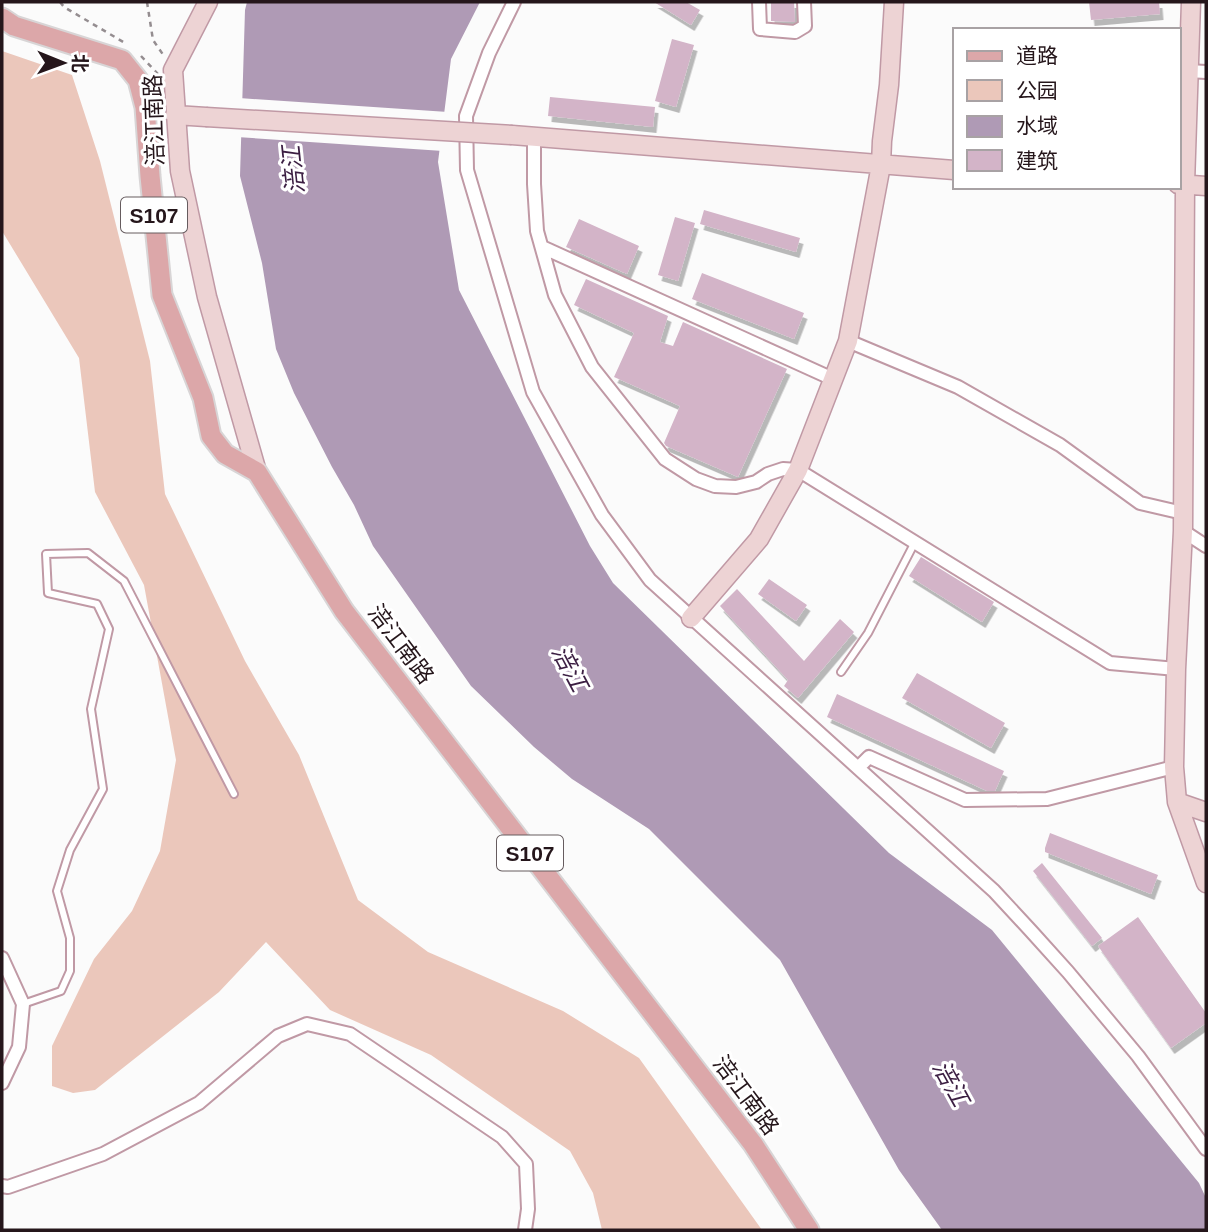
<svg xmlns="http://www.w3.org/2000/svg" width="1208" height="1232" font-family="Helvetica,'Noto Sans SC',sans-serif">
<defs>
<filter id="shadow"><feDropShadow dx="3.5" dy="6" stdDeviation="0" flood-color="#0004"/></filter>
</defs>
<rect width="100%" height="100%" fill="#fbfbfb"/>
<path fill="#ebc7bb" d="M 2,51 L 72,75 L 100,161 L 150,361 L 165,494 L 245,661 L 299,755 L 358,900 L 428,952 L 563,1011 L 639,1058 L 762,1230 L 602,1230 L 593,1193 L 570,1151 L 431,1055 L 330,1010 L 266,942 L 219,992 L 95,1090 L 73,1093 L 52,1086 L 52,1046 L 94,959 L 132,911 L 160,851 L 176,760 L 144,585 L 95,492 L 79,358 L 2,231 Z"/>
<path fill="#af9ab5" d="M 247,2 L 480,2 L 451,59 L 438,162 L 459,290 L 590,546 L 613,583 L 889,853 L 992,930 L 1199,1183 L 1206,1198 L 1206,1230 L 942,1230 L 899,1170 L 780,960 L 649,829 L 572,779 L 534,747 L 471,686 L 373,546 L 354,505 L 332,467 L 294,393 L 276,349 L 262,263 L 240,176 L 245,10 Z"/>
<path fill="#fbfbfb" d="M 239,98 L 448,112 L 443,151 L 237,137 Z"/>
<path fill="#d3b4c8" filter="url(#shadow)" d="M 654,2 L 686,2 L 700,10 L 691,25 Z
M 771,2 L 794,2 L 795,22 L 771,21 Z
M 1089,2 L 1159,2 L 1160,14 L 1091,20 Z
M 672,39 L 694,45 L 676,107 L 655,101 Z
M 550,97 L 655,107 L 653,127 L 548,116 Z
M 704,210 L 800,238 L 796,252 L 700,224 Z
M 675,217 L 695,223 L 678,281 L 658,275 Z
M 579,219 L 639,246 L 627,274 L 566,247 Z
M 702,273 L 804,313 L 794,339 L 692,299 Z
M 586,279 L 668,316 L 660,342 L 673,346 L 683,322 L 787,369 L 738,477 L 666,446 L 664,443 L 680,406 L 614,377 L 634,333 L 574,305 Z
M 921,557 L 994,602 L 982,622 L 909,576 Z
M 769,579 L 807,605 L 796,621 L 758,594 Z
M 737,589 L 804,661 L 840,619 L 854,632 L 798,698 L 784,686 L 788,680 L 720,606 Z
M 917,673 L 1005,723 L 991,748 L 902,698 Z
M 837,694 L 1004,771 L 995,791 L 987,791 L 827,717 Z
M 1050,833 L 1158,875 L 1151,894 L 1045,852 L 1045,848 Z
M 1042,863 L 1102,938 L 1092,946 L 1033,871 Z
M 1138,917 L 1206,1013 L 1206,1023 L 1171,1048 L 1098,946 Z"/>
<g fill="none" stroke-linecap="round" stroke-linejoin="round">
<defs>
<path id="lane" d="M 841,672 L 868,633 L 915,542
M 23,1004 L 61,991 L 70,971 L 70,938 L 57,891 L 70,850 L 103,789 L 91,709 L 109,629 L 97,604 L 48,593 L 46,554 L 88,553 L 124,581 L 234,794"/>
<path id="street" d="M 514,2 L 489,53 L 466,116 L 467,170 L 533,392 L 602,515 L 650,580 L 858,768 L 869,757 L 965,800 L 1047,799 L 1174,767
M 759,2 L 760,29 L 795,32 L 805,26 L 804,2
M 1188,71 L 1206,72
M 534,137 L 534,184 L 537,231 L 555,295 L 592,367 L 665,459 L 696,479 L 715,486 L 736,487 L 756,482 L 768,474 L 783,469 L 798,470 L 1110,663 L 1176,669
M 542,247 L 833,379
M 848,341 L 958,387 L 1060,445 L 1140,503 L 1183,513
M 1183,531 L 1206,546
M 858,768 L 994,891 L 1031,931 L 1068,972 L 1138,1056 L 1206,1149
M 2,958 L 23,1004 L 19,1047 L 2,1083
M 2,1186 L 8,1187 L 103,1154 L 199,1103 L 278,1036 L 307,1024 L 350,1034 L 502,1137 L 526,1164 L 528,1209 L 525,1230"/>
<path id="secondary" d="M 208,2 L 173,70 L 180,171 L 207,297 L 257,472
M 1191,2 L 1185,184 L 1183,531 L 1176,669 L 1174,767 L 1177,802 L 1206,883
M 175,115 L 206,117
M 512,135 L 954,170
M 1178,184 L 1206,186
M 691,618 L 759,539 L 798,470 L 848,341 L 881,165 L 882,141 L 889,85 L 894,2
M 1177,802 L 1206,812"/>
<path id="primary" d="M 2,18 L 14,26 L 122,60 L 138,80 L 145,107 L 150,176 L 162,295 L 203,398 L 211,436 L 225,454 L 257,472 L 344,611 L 753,1144 L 809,1230"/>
</defs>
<use href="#lane" stroke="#c099a5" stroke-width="10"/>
<use href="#street" stroke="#c099a5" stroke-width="16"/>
<use href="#secondary" stroke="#c099a5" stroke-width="21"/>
<use href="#primary" stroke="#d8d5d6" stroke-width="23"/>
<path stroke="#948d90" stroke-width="2.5" stroke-dasharray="5 5" stroke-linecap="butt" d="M 60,2 L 64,7 L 125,43
M 147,2 L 153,40 L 164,56
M 141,56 L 158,74"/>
<use href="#lane" stroke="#fff" stroke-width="6"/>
<use href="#street" stroke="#fff" stroke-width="12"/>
<use href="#secondary" stroke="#edd3d4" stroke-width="18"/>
<use href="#primary" stroke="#dca7a9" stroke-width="19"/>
<defs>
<path id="secondary-bridge" d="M 206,117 L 512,135"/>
</defs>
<use href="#secondary-bridge" stroke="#c099a5" stroke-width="21" stroke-linecap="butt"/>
<use href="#secondary-bridge" stroke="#edd3d4" stroke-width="18"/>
</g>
<g text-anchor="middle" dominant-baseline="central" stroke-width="6" stroke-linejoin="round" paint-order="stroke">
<g fill="#fff" stroke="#665c5f" stroke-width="2">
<rect x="121" y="197.5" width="66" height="35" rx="5"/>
<rect x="497" y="835.5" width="66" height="35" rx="5"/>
</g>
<g font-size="21" font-weight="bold" fill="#25161b">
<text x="154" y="215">S107</text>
<text x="530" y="853">S107</text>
</g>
<g font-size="23" fill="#25161b" stroke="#fff">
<text transform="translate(154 120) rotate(-92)">涪江南路</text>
<text transform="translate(401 644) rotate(53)">涪江南路</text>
<text transform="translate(746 1095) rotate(53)">涪江南路</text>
</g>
<g font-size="24" font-style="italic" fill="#3b1e42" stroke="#fff">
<text transform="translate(293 170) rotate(-96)">涪江</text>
<text transform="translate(570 668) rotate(62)">涪江</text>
<text transform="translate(951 1083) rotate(61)">涪江</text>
</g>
</g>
<rect width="1208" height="1232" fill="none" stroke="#25161b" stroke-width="7"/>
<rect x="953" y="28" width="228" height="161" fill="#ffffff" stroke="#a8a2a4" stroke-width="2"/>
<rect x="967" y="51" width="35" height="10" fill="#dca7a9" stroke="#a8a2a4" stroke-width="2"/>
<text x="1016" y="63" font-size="21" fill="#25161b">道路</text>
<rect x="967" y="80" width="35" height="21" fill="#ebc7bb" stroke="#a8a2a4" stroke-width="2"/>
<text x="1016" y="98" font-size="21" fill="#25161b">公园</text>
<rect x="967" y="116" width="35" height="21" fill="#af9ab5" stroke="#a8a2a4" stroke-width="2"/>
<text x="1016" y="133" font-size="21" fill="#25161b">水域</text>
<rect x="967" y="150" width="35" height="21" fill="#d3b4c8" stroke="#a8a2a4" stroke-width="2"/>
<text x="1016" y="168" font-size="21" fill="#25161b">建筑</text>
<g transform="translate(63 63) rotate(91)" stroke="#ffffff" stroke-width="5" paint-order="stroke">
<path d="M0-5L12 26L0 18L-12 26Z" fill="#25161b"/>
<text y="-10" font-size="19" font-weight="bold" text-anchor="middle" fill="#25161b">北</text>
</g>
</svg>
